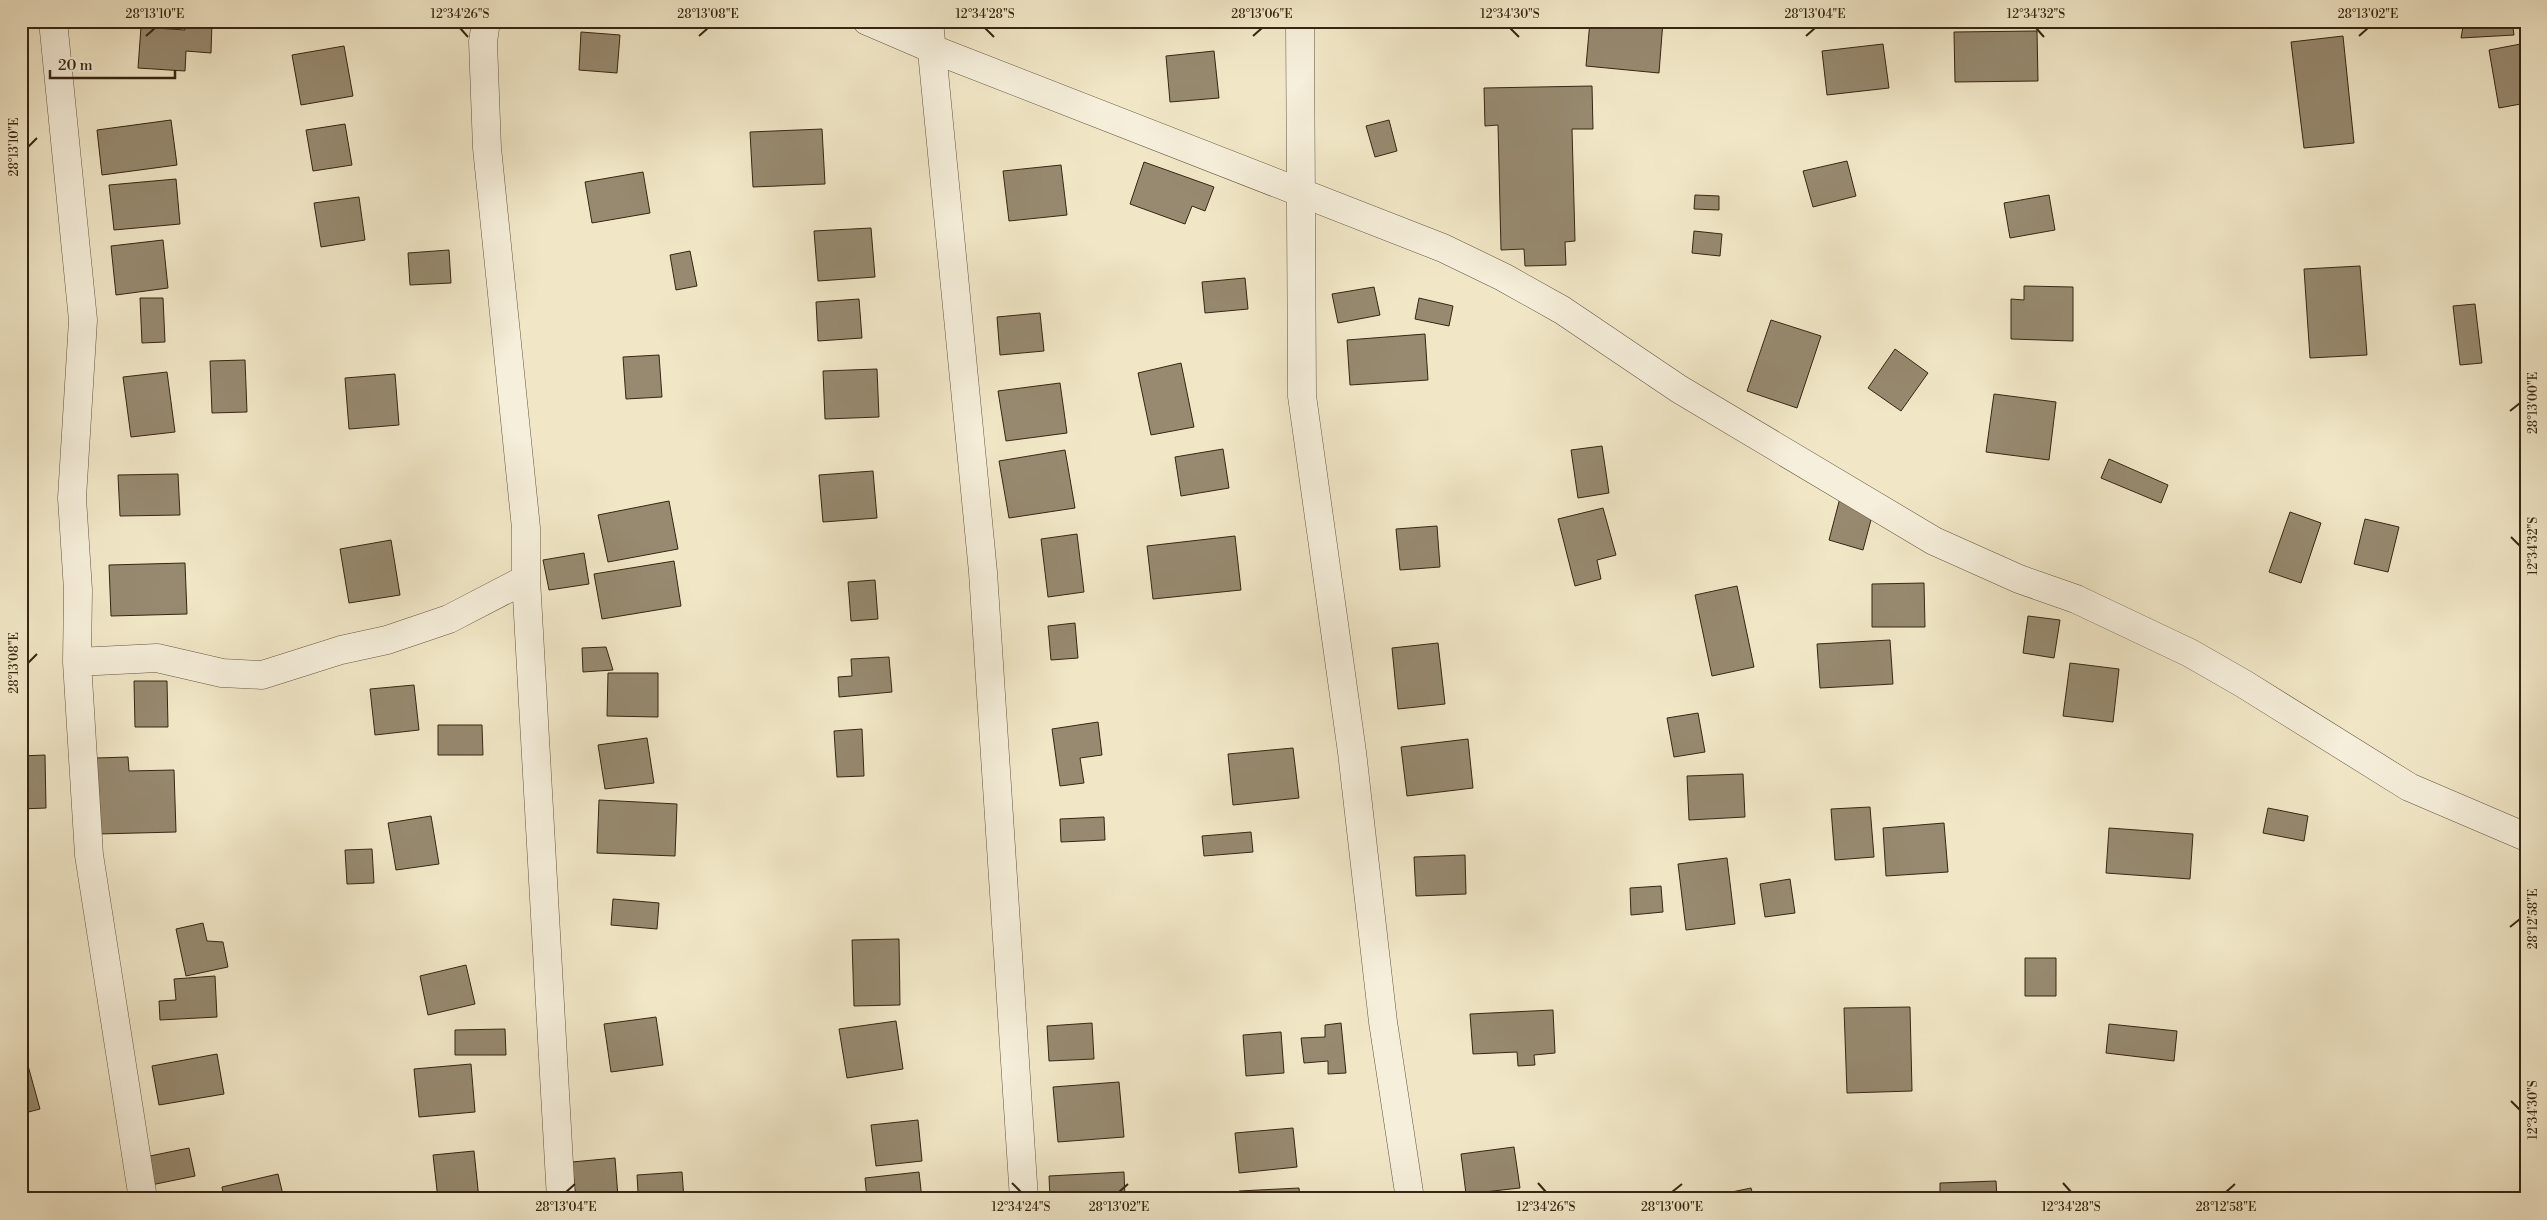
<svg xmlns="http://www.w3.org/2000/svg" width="2547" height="1220" font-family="'Libre Bodoni',serif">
<rect width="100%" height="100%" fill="#f1e7c7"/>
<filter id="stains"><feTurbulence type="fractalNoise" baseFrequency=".004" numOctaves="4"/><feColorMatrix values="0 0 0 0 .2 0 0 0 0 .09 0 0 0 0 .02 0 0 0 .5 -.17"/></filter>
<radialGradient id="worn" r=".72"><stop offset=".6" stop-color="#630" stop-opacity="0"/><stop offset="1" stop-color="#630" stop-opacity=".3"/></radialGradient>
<path fill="#978a70" stroke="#362611" d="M 185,21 L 212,21 L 211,53 L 186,51 L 185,71 L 138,68 L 141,27 L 185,30 Z
M 1590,21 L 1663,21 L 1659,73 L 1586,66 Z
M 2464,21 L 2512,21 L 2514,35 L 2461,38 Z
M 2037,31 L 2038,81 L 1955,82 L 1954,32 Z
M 581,32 L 620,35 L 617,73 L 579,70 Z
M 2343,36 L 2354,143 L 2304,148 L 2291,42 Z
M 2526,43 L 2526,103 L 2499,108 L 2489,50 Z
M 1883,44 L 1889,88 L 1827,95 L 1822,51 Z
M 344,46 L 353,96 L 301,105 L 292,55 Z
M 1214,51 L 1219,98 L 1170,102 L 1166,56 Z
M 1592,86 L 1593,129 L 1572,129 L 1575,241 L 1565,242 L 1566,265 L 1525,266 L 1524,249 L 1501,250 L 1498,125 L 1485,126 L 1484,88 Z
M 171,120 L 177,165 L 102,175 L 97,130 Z
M 1389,120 L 1397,151 L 1375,157 L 1366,126 Z
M 345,124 L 352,165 L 313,171 L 306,130 Z
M 822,129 L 825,184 L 753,187 L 750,132 Z
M 1847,161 L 1856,196 L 1813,207 L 1803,171 Z
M 1144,162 L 1214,187 L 1205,211 L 1192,206 L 1185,224 L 1130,204 Z
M 1061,165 L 1067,215 L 1009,221 L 1003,171 Z
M 643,172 L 650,213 L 592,223 L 585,182 Z
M 176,179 L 180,224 L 114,230 L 109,185 Z
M 1695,195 L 1719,196 L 1719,210 L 1694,209 Z
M 2049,195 L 2055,230 L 2010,238 L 2004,203 Z
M 359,197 L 365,240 L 321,247 L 314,203 Z
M 871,228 L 875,277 L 818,281 L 814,231 Z
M 1694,231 L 1722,234 L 1720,256 L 1692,253 Z
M 163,240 L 168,288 L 116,295 L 111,246 Z
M 449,250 L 451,283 L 410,285 L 408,253 Z
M 690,251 L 697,286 L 676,290 L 670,255 Z
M 2360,266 L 2367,355 L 2310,358 L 2304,269 Z
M 1245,278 L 1248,309 L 1205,313 L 1202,282 Z
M 2024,286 L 2073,287 L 2073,341 L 2011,339 L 2011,299 L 2024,300 Z
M 1374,287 L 1380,315 L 1338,323 L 1332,294 Z
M 140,298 L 163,298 L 165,342 L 142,343 Z
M 1419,298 L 1453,306 L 1449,326 L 1415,319 Z
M 859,299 L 862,338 L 818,341 L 816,302 Z
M 2475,304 L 2482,363 L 2460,365 L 2453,306 Z
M 1040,313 L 1044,351 L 1000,355 L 997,317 Z
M 1771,320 L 1821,336 L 1797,408 L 1747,391 Z
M 1425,334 L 1428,380 L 1350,385 L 1347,340 Z
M 1895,349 L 1928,373 L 1901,411 L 1868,388 Z
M 659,355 L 662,397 L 626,399 L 623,357 Z
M 245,360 L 247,412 L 212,413 L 210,361 Z
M 1181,363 L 1194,427 L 1151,435 L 1138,373 Z
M 877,369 L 879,417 L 825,419 L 823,371 Z
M 167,372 L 175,432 L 131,437 L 123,377 Z
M 395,374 L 399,425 L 349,429 L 345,378 Z
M 1060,383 L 1067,433 L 1006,441 L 998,391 Z
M 1994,394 L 2056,402 L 2049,460 L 1986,452 Z
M 1602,446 L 1609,493 L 1578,498 L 1571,450 Z
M 1223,449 L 1229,488 L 1181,496 L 1175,457 Z
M 1065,450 L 1075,508 L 1009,518 L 999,461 Z
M 2109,459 L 2168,485 L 2161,503 L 2101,478 Z
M 873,471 L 877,518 L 823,522 L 819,475 Z
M 178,474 L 180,515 L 120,516 L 118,475 Z
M 1840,498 L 1872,516 L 1863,550 L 1829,540 Z
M 669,501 L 678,549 L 608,562 L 598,515 Z
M 1603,508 L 1616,555 L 1597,560 L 1601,579 L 1575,586 L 1558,519 Z
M 2290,512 L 2321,523 L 2301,583 L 2269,572 Z
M 2365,519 L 2399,527 L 2388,572 L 2354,564 Z
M 1437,526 L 1440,567 L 1400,570 L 1396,529 Z
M 1077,534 L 1084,592 L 1048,597 L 1041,539 Z
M 1235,536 L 1241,590 L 1153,599 L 1147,546 Z
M 391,540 L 400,595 L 349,603 L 340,549 Z
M 584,553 L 589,584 L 549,590 L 543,560 Z
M 674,561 L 681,606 L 602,619 L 594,574 Z
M 185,563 L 187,614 L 111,616 L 109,565 Z
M 875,580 L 878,619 L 851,621 L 848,582 Z
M 1924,583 L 1925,627 L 1872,627 L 1872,584 Z
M 1737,586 L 1754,667 L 1712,676 L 1695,595 Z
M 2028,616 L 2060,620 L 2054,658 L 2023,653 Z
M 1075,623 L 1078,658 L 1051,660 L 1048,626 Z
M 1890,640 L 1893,684 L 1820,688 L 1817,644 Z
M 1438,643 L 1445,704 L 1398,709 L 1392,648 Z
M 606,647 L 613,670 L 583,672 L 582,648 Z
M 889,657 L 892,692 L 839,697 L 838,677 L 852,676 L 851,659 Z
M 2070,663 L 2119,669 L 2113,722 L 2063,716 Z
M 608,673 L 658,673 L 658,717 L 607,716 Z
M 134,681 L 167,681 L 168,727 L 135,727 Z
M 414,685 L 419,730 L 375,735 L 370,689 Z
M 1698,713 L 1705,752 L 1674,757 L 1667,718 Z
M 1098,722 L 1102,755 L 1080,758 L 1084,783 L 1060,786 L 1052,729 Z
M 438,725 L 482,725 L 483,755 L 438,755 Z
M 862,729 L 864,776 L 837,777 L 834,731 Z
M 647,738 L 654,783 L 605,789 L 598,745 Z
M 1468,739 L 1473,788 L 1407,796 L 1401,747 Z
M 1293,748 L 1299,798 L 1233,805 L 1228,754 Z
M 45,755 L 46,808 L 21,809 L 21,756 Z
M 128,757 L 129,771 L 174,770 L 176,832 L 98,834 L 96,758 Z
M 1743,774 L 1745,817 L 1689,820 L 1687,776 Z
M 599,800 L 677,804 L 675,856 L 597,853 Z
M 1870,807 L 1874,857 L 1835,860 L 1831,809 Z
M 2268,808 L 2308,816 L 2304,841 L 2263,833 Z
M 431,816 L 439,864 L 396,870 L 388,823 Z
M 1104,817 L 1105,840 L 1061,842 L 1060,819 Z
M 1944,823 L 1948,872 L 1886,876 L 1883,828 Z
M 2109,828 L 2193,834 L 2190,879 L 2106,873 Z
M 1251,832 L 1253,852 L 1204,856 L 1202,836 Z
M 372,849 L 374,883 L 347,884 L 345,850 Z
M 1465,855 L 1466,894 L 1416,896 L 1414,857 Z
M 1727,858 L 1735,924 L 1686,930 L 1678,864 Z
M 1790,879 L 1795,913 L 1765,917 L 1760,884 Z
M 1661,886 L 1663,912 L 1631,915 L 1630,888 Z
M 613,899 L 659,903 L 657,929 L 611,925 Z
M 203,923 L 207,941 L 223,942 L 228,967 L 186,976 L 176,929 Z
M 899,939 L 900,1005 L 854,1006 L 852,940 Z
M 2025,958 L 2056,958 L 2056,996 L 2025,996 Z
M 466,965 L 475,1004 L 428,1015 L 420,976 Z
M 215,976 L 217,1017 L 160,1020 L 159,1001 L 176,1000 L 174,979 Z
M 1910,1007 L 1912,1091 L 1847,1093 L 1844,1008 Z
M 1553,1010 L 1555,1053 L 1534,1055 L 1535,1065 L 1518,1066 L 1517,1052 L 1473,1054 L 1470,1014 Z
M 656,1017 L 663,1065 L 611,1072 L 604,1024 Z
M 896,1021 L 903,1069 L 847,1078 L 839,1029 Z
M 1092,1023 L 1094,1059 L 1049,1061 L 1047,1026 Z
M 1341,1023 L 1346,1073 L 1328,1074 L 1328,1061 L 1304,1063 L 1301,1038 L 1325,1037 L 1325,1025 Z
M 2109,1024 L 2177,1031 L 2174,1061 L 2106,1053 Z
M 505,1029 L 506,1055 L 455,1055 L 455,1030 Z
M 1281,1032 L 1284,1073 L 1246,1076 L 1243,1035 Z
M 217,1054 L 224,1094 L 159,1105 L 152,1066 Z
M 27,1062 L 40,1109 L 21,1114 L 21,1063 Z
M 471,1064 L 475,1112 L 419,1117 L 414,1069 Z
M 1119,1082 L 1124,1137 L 1058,1142 L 1053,1087 Z
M 918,1120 L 922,1161 L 876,1166 L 871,1125 Z
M 1293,1128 L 1297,1167 L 1239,1173 L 1235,1133 Z
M 1514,1147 L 1520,1188 L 1466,1194 L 1461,1154 Z
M 189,1148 L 195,1176 L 151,1185 L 145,1157 Z
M 474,1151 L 479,1199 L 438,1199 L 433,1155 Z
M 615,1158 L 618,1197 L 576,1199 L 572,1162 Z
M 682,1172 L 684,1199 L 626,1199 L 638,1192 L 637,1175 Z
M 919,1172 L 922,1199 L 867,1199 L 865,1178 Z
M 1124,1172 L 1125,1199 L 1050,1199 L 1049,1176 Z
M 278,1174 L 284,1199 L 224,1199 L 222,1187 Z
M 1996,1181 L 1997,1199 L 1940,1199 L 1940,1183 Z
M 1299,1188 L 1300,1199 L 1240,1199 L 1239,1191 Z
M 1751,1188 L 1754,1199 L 1698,1199 Z"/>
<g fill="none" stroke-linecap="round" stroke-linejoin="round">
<defs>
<path id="minor" d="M 53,21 L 83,320 L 72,498 L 78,590 L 77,662 L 89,855 L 143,1199
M 486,21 L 483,42 L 487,148 L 526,528 L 526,579 L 561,1199
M 867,21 L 930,48 L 1443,248 L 1503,277 L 1562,310 L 1679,389 L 1934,541 L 2019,579 L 2076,599 L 2190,653 L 2244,684 L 2409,787 L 2526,837
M 929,21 L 983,572 L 1024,1199
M 1300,21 L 1302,396 L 1352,752 L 1383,1022 L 1410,1199
M 77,662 L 157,658 L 222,673 L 262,675 L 341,650 L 387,640 L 449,619 L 526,579"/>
</defs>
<use href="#minor" stroke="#65563e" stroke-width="29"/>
<use href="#minor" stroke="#f6efdb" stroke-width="28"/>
</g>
<path fill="none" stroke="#362611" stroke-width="2" d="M 460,28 L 468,37M 985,28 L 994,37M 1510,28 L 1519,37M 2036,28 L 2044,37M 146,36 L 155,28M 699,36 L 708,28M 1253,36 L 1262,28M 1806,36 L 1815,28M 2359,36 L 2368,28M 28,147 L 37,138M 2510,411 L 2520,403M 2511,537 L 2520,546M 28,663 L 37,654M 2510,927 L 2520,919M 2511,1101 L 2520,1110M 1012,1183 L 1021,1192M 1538,1183 L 1546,1192M 2063,1183 L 2071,1192M 566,1192 L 575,1184M 1119,1192 L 1128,1184M 1672,1192 L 1682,1184M 2226,1192 L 2235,1184"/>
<rect width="2547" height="1220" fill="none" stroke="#f1e7c7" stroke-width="55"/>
<path d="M50 70v8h125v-8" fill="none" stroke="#362611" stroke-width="2.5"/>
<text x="58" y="70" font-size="15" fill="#362611" stroke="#f6efdb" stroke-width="4" paint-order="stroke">20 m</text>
<rect x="28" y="28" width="2492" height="1164" fill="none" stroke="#362611" stroke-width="2"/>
<g font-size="12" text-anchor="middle" fill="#362611">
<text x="155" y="18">28°13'10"E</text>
<text x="460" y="18">12°34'26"S</text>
<text x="708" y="18">28°13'08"E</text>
<text x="985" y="18">12°34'28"S</text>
<text x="1262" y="18">28°13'06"E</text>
<text x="1510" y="18">12°34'30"S</text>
<text x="1815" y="18">28°13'04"E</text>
<text x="2036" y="18">12°34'32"S</text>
<text x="2368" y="18">28°13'02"E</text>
<text transform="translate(14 147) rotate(-90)" y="4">28°13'10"E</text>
<text transform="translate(2533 403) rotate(-90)" y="4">28°13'00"E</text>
<text transform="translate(2533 546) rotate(-90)" y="4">12°34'32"S</text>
<text transform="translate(14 663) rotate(-90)" y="4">28°13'08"E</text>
<text transform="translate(2533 919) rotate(-90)" y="4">28°12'58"E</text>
<text transform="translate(2533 1110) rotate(-90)" y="4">12°34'30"S</text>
<text x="566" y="1211">28°13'04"E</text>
<text x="1021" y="1211">12°34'24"S</text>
<text x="1119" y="1211">28°13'02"E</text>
<text x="1546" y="1211">12°34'26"S</text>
<text x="1672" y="1211">28°13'00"E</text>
<text x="2071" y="1211">12°34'28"S</text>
<text x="2226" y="1211">28°12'58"E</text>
</g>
<rect width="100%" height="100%" filter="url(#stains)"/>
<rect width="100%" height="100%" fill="url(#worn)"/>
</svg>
